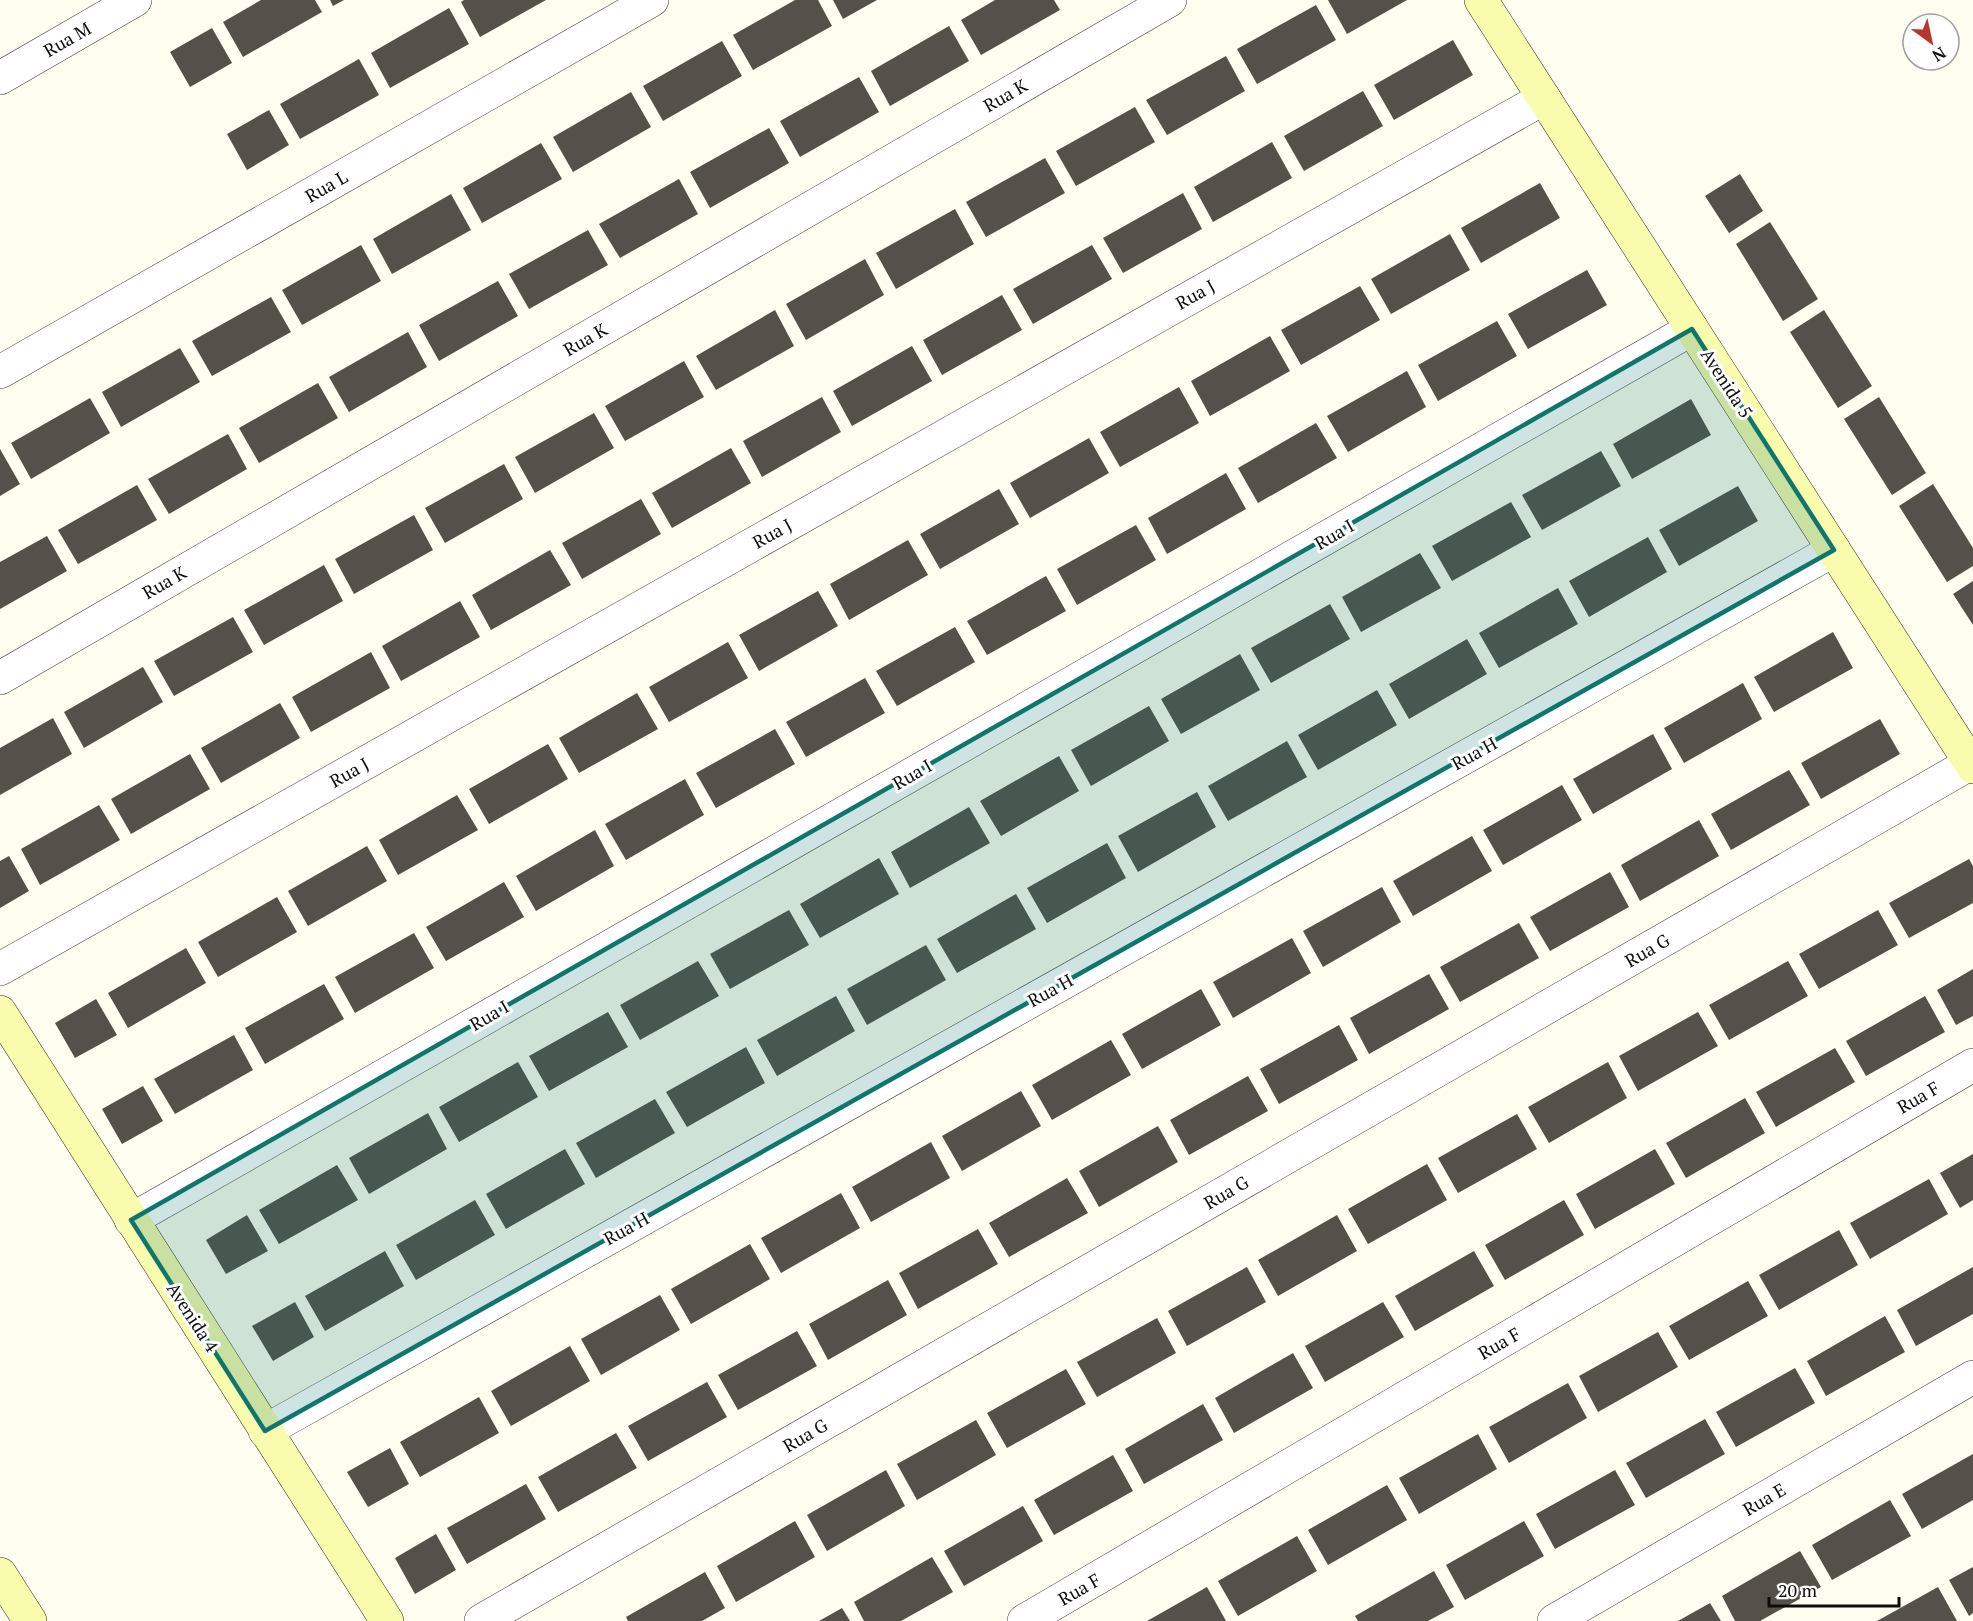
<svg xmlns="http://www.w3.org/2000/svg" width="1973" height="1621" font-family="'PT Serif',serif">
<rect width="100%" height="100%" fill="#fefdef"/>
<path fill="#56504a" d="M 261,0 L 315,0 L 322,12 L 243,57 L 223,22 Z
M 330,0 L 344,0 L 333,6 Z
M 464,0 L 546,0 L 480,37 L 461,2 Z
M 795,0 L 818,0 L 832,26 L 753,70 L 733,35 Z
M 833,0 L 877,0 L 843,19 Z
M 995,0 L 1054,0 L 1060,10 L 981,55 L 961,20 Z
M 1328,0 L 1407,0 L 1347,34 Z
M 1316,5 L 1336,40 L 1257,84 L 1237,49 Z
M 449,8 L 469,44 L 390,88 L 371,53 Z
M 949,26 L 969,61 L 890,106 L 871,71 Z
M 212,28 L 232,63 L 190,87 L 170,52 Z
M 1453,40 L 1473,75 L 1394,120 L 1374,85 Z
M 722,41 L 742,76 L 663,121 L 643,86 Z
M 1226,56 L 1245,91 L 1167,135 L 1146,100 Z
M 359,59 L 379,95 L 300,139 L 280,104 Z
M 859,77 L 879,112 L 800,157 L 780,121 Z
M 1363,91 L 1383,126 L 1304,171 L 1284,136 Z
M 631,92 L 651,127 L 573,172 L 553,137 Z
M 1135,107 L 1155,142 L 1076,186 L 1056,151 Z
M 269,110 L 289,145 L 247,170 L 227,134 Z
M 769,128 L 789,163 L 710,208 L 690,172 Z
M 1272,142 L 1292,178 L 1213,222 L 1194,187 Z
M 541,143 L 562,179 L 482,223 L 463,188 Z
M 1045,158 L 1065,193 L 986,237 L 966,202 Z
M 1740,174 L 1763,211 L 1729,233 L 1705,196 Z
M 679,179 L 698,214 L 620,258 L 599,224 Z
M 1540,183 L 1560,218 L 1481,263 L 1461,228 Z
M 1183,193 L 1202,229 L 1123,273 L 1103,238 Z
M 451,194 L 471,230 L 392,274 L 373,239 Z
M 955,209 L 974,244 L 896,289 L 876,253 Z
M 1770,222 L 1818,299 L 1783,321 L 1736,244 Z
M 588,230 L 608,265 L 529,309 L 509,274 Z
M 1450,234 L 1470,270 L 1391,314 L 1371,279 Z
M 361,245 L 381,281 L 302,325 L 282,290 Z
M 1092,245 L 1112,279 L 1033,324 L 1013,289 Z
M 865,259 L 884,295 L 806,340 L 786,304 Z
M 1587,270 L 1607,305 L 1528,349 L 1508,314 Z
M 498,281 L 518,316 L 439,361 L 419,325 Z
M 1360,286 L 1380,320 L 1301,365 L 1281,330 Z
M 1002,295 L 1022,330 L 942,375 L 923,340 Z
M 271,297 L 291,332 L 212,376 L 192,341 Z
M 775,310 L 794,346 L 716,390 L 696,356 Z
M 1824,310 L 1872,386 L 1838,408 L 1790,332 Z
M 1497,321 L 1517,356 L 1438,401 L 1418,365 Z
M 408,332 L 427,367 L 349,412 L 329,377 Z
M 1270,336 L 1290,371 L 1210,416 L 1191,381 Z
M 912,346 L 932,381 L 852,426 L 833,391 Z
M 180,348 L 200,382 L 121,427 L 102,392 Z
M 684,361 L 704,397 L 625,441 L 605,406 Z
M 1407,371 L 1426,407 L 1348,452 L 1327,416 Z
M 318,383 L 338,418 L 259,463 L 239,428 Z
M 1179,387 L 1199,423 L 1120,467 L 1100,432 Z
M 822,397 L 841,432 L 762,477 L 743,441 Z
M 1879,397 L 1926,473 L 1892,495 L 1844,419 Z
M 90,398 L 110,433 L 31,479 L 11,443 Z
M 1691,399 L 1711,435 L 1632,479 L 1613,444 Z
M 594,413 L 614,448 L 535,493 L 515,457 Z
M 1316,423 L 1337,458 L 1258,503 L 1238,468 Z
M 228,434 L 247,469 L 169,514 L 148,479 Z
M 1089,438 L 1109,473 L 1030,518 L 1010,483 Z
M 731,448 L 751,483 L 672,528 L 652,493 Z
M 0,449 L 20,484 L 0,496 Z
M 1601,451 L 1621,486 L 1542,530 L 1522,495 Z
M 504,464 L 523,499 L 445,543 L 425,508 Z
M 1226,473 L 1246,509 L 1167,554 L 1148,518 Z
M 1933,484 L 1973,548 L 1973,566 L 1947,582 L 1899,506 Z
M 137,485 L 157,520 L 78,564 L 58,530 Z
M 1738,486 L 1758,521 L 1679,566 L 1659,530 Z
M 999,489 L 1019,524 L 940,569 L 920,534 Z
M 641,499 L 661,534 L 582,579 L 562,543 Z
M 1511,502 L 1531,537 L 1452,581 L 1432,546 Z
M 414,515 L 433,550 L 354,594 L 335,559 Z
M 1136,525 L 1156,560 L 1077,605 L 1057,569 Z
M 47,536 L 67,571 L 0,609 L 0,562 Z
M 1648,537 L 1667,572 L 1589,617 L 1569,581 Z
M 908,540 L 928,575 L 849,620 L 830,584 Z
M 550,550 L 571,585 L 491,630 L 472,595 Z
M 1420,553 L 1441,588 L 1361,632 L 1342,597 Z
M 324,565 L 343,601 L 264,645 L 244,610 Z
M 1046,576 L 1066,611 L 987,655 L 967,621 Z
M 1973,581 L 1973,625 L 1953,594 Z
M 1558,588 L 1578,624 L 1499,668 L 1479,633 Z
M 818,591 L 838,626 L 759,671 L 739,635 Z
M 460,601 L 480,637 L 401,681 L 382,646 Z
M 1330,604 L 1350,639 L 1271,683 L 1251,648 Z
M 233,617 L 253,652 L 174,696 L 154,661 Z
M 955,627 L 975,662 L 897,706 L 876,671 Z
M 1833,632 L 1853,668 L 1774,712 L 1754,677 Z
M 1467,639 L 1487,674 L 1409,719 L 1389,684 Z
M 728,642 L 748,678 L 669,722 L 649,687 Z
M 371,652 L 390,688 L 311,732 L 292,697 Z
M 1240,654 L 1260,690 L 1181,734 L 1161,699 Z
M 143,667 L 163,702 L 84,748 L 64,712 Z
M 865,678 L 885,713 L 806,757 L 786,722 Z
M 1743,683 L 1762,719 L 1684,763 L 1664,728 Z
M 1377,690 L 1397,725 L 1318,770 L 1298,735 Z
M 637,693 L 658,729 L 579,773 L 559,738 Z
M 280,703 L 300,738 L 221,783 L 201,748 Z
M 1149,706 L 1169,741 L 1091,786 L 1071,750 Z
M 53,718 L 72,754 L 0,795 L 0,748 Z
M 1880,719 L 1900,754 L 1821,799 L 1801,763 Z
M 775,729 L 795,764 L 716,808 L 696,773 Z
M 1653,734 L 1672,769 L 1593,814 L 1573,779 Z
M 1287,741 L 1307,777 L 1228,821 L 1208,786 Z
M 548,744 L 568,779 L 489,824 L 469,789 Z
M 190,754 L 210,789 L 131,834 L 111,799 Z
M 1059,756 L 1079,791 L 1001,836 L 980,801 Z
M 1789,770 L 1810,805 L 1731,850 L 1711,814 Z
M 685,779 L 704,815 L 626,860 L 605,824 Z
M 1562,785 L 1582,820 L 1503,865 L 1483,830 Z
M 1197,792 L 1216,827 L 1138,872 L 1118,836 Z
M 457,795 L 478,830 L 398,875 L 379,840 Z
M 99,805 L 120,840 L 40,885 L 21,849 Z
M 969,807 L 990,843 L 910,888 L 891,852 Z
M 1699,820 L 1719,856 L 1640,901 L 1621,865 Z
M 595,830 L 614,866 L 536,911 L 516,876 Z
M 1472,836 L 1492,871 L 1413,916 L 1393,881 Z
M 1107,843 L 1126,878 L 1047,923 L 1027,888 Z
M 367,846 L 387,881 L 308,926 L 288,891 Z
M 9,856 L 29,891 L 0,908 L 0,861 Z
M 879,858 L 899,894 L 820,938 L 800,904 Z
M 1969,859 L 1973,866 L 1973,903 L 1909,938 L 1889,903 Z
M 1610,872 L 1629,907 L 1550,951 L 1530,917 Z
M 504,882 L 524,917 L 446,961 L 426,927 Z
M 1382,887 L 1401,922 L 1323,967 L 1303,931 Z
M 1016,894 L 1036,929 L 957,973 L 937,939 Z
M 277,897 L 297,932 L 218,977 L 198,942 Z
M 789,910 L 809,945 L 730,989 L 710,954 Z
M 1878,910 L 1898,945 L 1819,989 L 1799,954 Z
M 1519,923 L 1539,958 L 1460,1002 L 1440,967 Z
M 414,933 L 434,968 L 355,1013 L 335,977 Z
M 1292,938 L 1311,973 L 1233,1018 L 1213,982 Z
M 926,945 L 946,980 L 867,1025 L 847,989 Z
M 186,948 L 206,983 L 128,1028 L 108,993 Z
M 698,961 L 719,996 L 640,1040 L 620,1005 Z
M 1788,961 L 1808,996 L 1729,1040 L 1709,1005 Z
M 1973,969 L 1973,1016 L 1956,1025 L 1937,990 Z
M 1429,974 L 1449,1009 L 1369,1054 L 1350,1018 Z
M 324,984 L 344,1019 L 265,1064 L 245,1028 Z
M 1201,989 L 1221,1025 L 1142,1069 L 1122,1034 Z
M 836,996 L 855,1031 L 777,1076 L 757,1040 Z
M 1925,996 L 1945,1032 L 1866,1076 L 1846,1041 Z
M 96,999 L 117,1035 L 75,1058 L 55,1023 Z
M 608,1012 L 628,1047 L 549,1091 L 529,1056 Z
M 1698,1012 L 1718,1046 L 1638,1091 L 1619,1056 Z
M 1339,1025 L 1358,1060 L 1279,1104 L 1260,1069 Z
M 234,1035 L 253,1070 L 175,1114 L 154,1079 Z
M 1111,1040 L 1131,1075 L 1052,1120 L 1032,1085 Z
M 746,1047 L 765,1083 L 687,1127 L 666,1092 Z
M 1835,1048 L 1855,1082 L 1776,1127 L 1756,1092 Z
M 518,1062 L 538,1097 L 459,1142 L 439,1107 Z
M 1608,1062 L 1627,1098 L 1549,1143 L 1528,1107 Z
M 1248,1076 L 1268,1111 L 1189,1155 L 1170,1120 Z
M 143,1086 L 163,1121 L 122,1144 L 102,1109 Z
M 1021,1091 L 1041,1126 L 962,1171 L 942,1136 Z
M 1745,1098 L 1765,1133 L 1686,1178 L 1666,1143 Z
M 655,1099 L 675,1133 L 596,1178 L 576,1143 Z
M 428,1113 L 447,1149 L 369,1194 L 349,1158 Z
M 1517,1114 L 1537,1149 L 1458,1193 L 1438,1158 Z
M 1158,1126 L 1178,1162 L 1099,1207 L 1079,1171 Z
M 931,1142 L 950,1178 L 871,1222 L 852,1187 Z
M 565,1149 L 585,1184 L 506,1229 L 486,1194 Z
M 1655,1149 L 1675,1184 L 1595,1229 L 1576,1194 Z
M 1973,1154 L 1973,1200 L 1960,1208 L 1940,1173 Z
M 1427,1164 L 1447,1200 L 1368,1244 L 1348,1209 Z
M 337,1165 L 358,1200 L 279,1244 L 259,1210 Z
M 1067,1178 L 1088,1213 L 1009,1257 L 989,1223 Z
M 1929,1179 L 1948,1214 L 1870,1259 L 1850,1223 Z
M 841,1193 L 860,1228 L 781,1273 L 761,1238 Z
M 475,1200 L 495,1235 L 416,1280 L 396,1245 Z
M 1564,1200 L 1584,1235 L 1505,1280 L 1485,1245 Z
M 247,1215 L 268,1251 L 226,1274 L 206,1240 Z
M 1337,1215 L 1357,1251 L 1278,1296 L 1258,1260 Z
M 978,1229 L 998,1264 L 918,1309 L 899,1273 Z
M 1839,1230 L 1858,1265 L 1779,1310 L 1759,1275 Z
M 750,1244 L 770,1279 L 691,1324 L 671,1289 Z
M 385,1251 L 404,1286 L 325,1331 L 305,1296 Z
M 1474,1251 L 1494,1286 L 1415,1331 L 1395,1296 Z
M 1247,1267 L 1266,1302 L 1187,1346 L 1168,1311 Z
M 1973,1267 L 1973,1314 L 1916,1346 L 1897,1310 Z
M 888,1280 L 907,1315 L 828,1360 L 809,1324 Z
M 1748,1281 L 1768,1316 L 1689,1360 L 1669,1326 Z
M 660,1295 L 680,1330 L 601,1375 L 581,1339 Z
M 295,1302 L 314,1337 L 273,1361 L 252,1326 Z
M 1383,1302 L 1404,1337 L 1325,1382 L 1305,1346 Z
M 1885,1316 L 1905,1352 L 1826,1396 L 1807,1361 Z
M 1157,1318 L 1176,1353 L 1097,1397 L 1077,1362 Z
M 797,1331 L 817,1366 L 738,1410 L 718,1375 Z
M 1658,1332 L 1678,1367 L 1598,1412 L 1579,1376 Z
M 570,1346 L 590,1381 L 511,1426 L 491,1391 Z
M 1293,1353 L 1313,1388 L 1234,1433 L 1215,1398 Z
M 1795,1368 L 1815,1403 L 1736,1447 L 1716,1412 Z
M 1066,1369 L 1086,1404 L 1007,1448 L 987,1413 Z
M 707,1382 L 727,1417 L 648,1461 L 628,1426 Z
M 1568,1383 L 1587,1418 L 1509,1463 L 1489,1427 Z
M 479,1397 L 499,1433 L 420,1477 L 400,1442 Z
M 1203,1404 L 1223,1440 L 1144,1484 L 1125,1449 Z
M 1705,1419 L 1725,1454 L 1646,1498 L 1626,1463 Z
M 976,1420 L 996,1455 L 917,1500 L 897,1464 Z
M 616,1433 L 637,1468 L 558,1512 L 538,1477 Z
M 1478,1434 L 1497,1469 L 1419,1514 L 1399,1478 Z
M 390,1448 L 409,1484 L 368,1507 L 347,1472 Z
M 1973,1454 L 1973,1500 L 1922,1529 L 1902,1494 Z
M 1113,1455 L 1133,1491 L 1054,1535 L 1034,1500 Z
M 886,1470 L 905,1506 L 827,1551 L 807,1515 Z
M 1615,1470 L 1635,1505 L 1555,1549 L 1536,1514 Z
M 526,1484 L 546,1519 L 467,1564 L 447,1528 Z
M 1387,1485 L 1407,1520 L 1328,1565 L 1308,1530 Z
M 1890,1500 L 1911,1536 L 1832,1580 L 1812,1545 Z
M 1023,1506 L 1043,1541 L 964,1586 L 944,1551 Z
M 795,1521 L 815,1557 L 736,1602 L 717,1566 Z
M 1524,1521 L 1544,1556 L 1465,1600 L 1446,1565 Z
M 436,1534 L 456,1570 L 415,1594 L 395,1558 Z
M 1297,1536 L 1317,1571 L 1238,1616 L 1218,1581 Z
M 1800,1551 L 1821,1587 L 1760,1621 L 1735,1621 L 1722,1596 Z
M 932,1557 L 953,1592 L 901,1621 L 864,1621 L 854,1602 Z
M 1973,1567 L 1973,1613 L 1969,1616 L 1949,1580 Z
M 1434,1571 L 1454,1607 L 1428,1621 L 1358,1621 L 1355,1616 Z
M 705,1572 L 725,1608 L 702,1621 L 628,1621 L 626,1617 Z
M 1207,1587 L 1226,1621 L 1147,1621 Z
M 1938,1587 L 1957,1621 L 1877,1621 Z
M 1710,1603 L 1721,1621 L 1678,1621 Z
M 842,1608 L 850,1621 L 819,1621 Z"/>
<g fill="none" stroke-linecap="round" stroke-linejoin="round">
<defs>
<path id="street" d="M 0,78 L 135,0
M 0,372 L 652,0
M 0,678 L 1170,0
M 0,969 L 1544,98
M 131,1220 L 1692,329
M 265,1431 L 1834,550
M 481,1621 L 1971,763
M 1024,1621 L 1973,1065
M 1554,1621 L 1973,1377"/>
<path id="secondary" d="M 1481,0 L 1973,767
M 0,1012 L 387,1621
M 0,1574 L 30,1621"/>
</defs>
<use href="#street" stroke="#404040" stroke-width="34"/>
<use href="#secondary" stroke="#2f2f2f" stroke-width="34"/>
<use href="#street" stroke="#fff" stroke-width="33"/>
<use href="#secondary" stroke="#f9fbad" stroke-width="33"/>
</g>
<path fill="#0f766e" fill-opacity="0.2" stroke="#0f766e" stroke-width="4.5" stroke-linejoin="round" d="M 1692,329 L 1834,550 L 265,1431 L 131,1220 Z"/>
<g text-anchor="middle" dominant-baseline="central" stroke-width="6" stroke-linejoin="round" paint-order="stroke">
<g font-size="18" fill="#0d0d0d" stroke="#fff">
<text transform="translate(67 39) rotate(-30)">Rua M</text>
<text transform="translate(1005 95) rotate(-30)">Rua K</text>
<text transform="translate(326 186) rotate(-30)">Rua L</text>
<text transform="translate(1195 294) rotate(-29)">Rua J</text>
<text transform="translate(585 339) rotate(-30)">Rua K</text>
<text transform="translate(1727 383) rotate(57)">Avenida 5</text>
<text transform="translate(772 533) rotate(-29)">Rua J</text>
<text transform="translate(1334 534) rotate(-30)">Rua I</text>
<text transform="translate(164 582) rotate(-30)">Rua K</text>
<text transform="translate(1474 753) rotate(-29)">Rua H</text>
<text transform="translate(349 772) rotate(-29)">Rua J</text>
<text transform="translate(912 774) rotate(-30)">Rua I</text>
<text transform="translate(1647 950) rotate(-30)">Rua G</text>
<text transform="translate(1050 990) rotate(-29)">Rua H</text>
<text transform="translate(489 1015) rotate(-30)">Rua I</text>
<text transform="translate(1918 1097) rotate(-30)">Rua F</text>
<text transform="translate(1226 1192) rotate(-30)">Rua G</text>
<text transform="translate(626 1228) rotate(-29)">Rua H</text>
<text transform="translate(193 1317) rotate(57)">Avenida 4</text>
<text transform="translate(1499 1343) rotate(-30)">Rua F</text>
<text transform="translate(805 1435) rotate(-30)">Rua G</text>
<text transform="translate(1764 1499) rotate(-30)">Rua E</text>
<text transform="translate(1079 1589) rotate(-30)">Rua F</text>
</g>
</g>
<g transform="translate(1931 42) rotate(147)"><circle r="28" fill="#ffffff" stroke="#9e9e9e" stroke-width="1.5"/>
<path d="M0-4.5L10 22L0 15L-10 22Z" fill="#b6382d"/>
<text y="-9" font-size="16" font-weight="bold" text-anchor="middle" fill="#0d0d0d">N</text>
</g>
<path d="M1769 1597v9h130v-9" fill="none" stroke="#0d0d0d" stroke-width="3"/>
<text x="1778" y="1597" font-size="18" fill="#0d0d0d" stroke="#ffffff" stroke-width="4.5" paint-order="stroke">20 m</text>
</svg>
